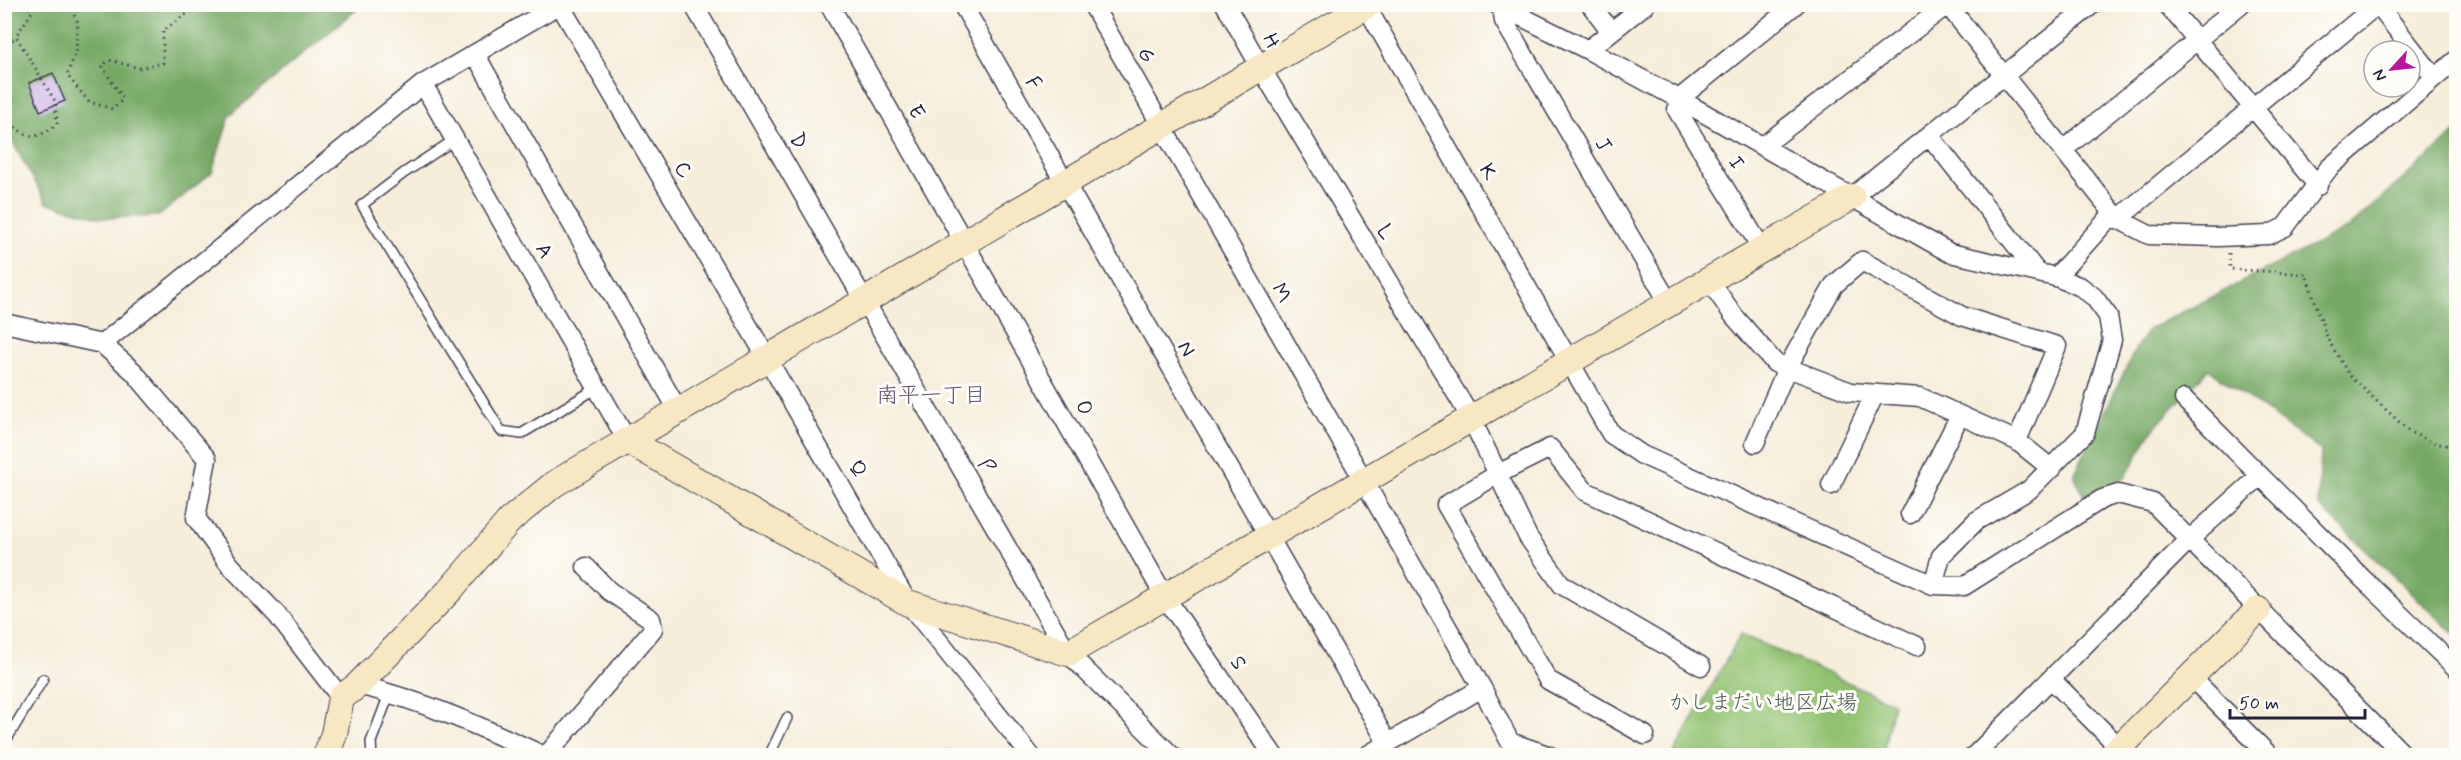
<svg xmlns="http://www.w3.org/2000/svg" width="2461" height="760" font-family="Mynerve,'Klee One',sans-serif">
<rect width="100%" height="100%" fill="#fdfcf7"/>
<filter id="ink" filterUnits="userSpaceOnUse"><feTurbulence type="fractalNoise" baseFrequency=".0167" numOctaves="2"/><feDisplacementMap in="SourceGraphic" scale="12" xChannelSelector="R" yChannelSelector="G"/><feConvolveMatrix kernelMatrix="1 2 1 2 8 2 1 2 1" color-interpolation-filters="sRGB"/></filter>
<filter id="wash" filterUnits="userSpaceOnUse"><feTurbulence type="fractalNoise" baseFrequency=".008" numOctaves="4" result="noise"/><feDisplacementMap in="SourceGraphic" scale="24" xChannelSelector="R" yChannelSelector="G"/><feGaussianBlur stdDeviation="1.35" result="paint"/><feColorMatrix in="noise" values="0 0 0 0 0 0 0 0 0 0 0 0 0 0 0 0 0 1.4 0 .05"/><feComposite in="paint" operator="in"/></filter>
<g filter="url(#wash)">
<rect width="100%" height="100%" fill="#f6edda"/>
<path fill="#92c271" stroke="#5a7256" stroke-width="1.5" d="M 1741,634 L 1893,703 L 1883,755 L 1673,755 Z"/>
<path fill="#75a863" stroke="#4c654f" stroke-width="1.5" d="M 4,5 L 362,5 L 230,115 L 212,172 L 159,216 L 102,218 L 47,203 L 5,129 Z
M 2456,132 L 2456,635 L 2318,505 L 2321,451 L 2208,369 L 2151,432 L 2125,478 L 2085,498 L 2074,475 L 2136,348 L 2149,329 L 2348,228 Z"/>
<g id="blocks">
<path fill="#cdb1e7" d="M 53,73 L 65,101 L 40,111 L 29,83 Z"/>
</g>
</g>
<g filter="url(#ink)">
<use href="#blocks" fill-opacity="0" stroke="#424053" stroke-width="1.5"/>
<g fill="none" stroke-linecap="round" stroke-linejoin="round">
<defs>
<path id="lane" d="M 454,140 L 404,173 L 362,205 L 501,431 L 521,434 L 597,388
M 4,744 L 43,679
M 372,756 L 371,742 L 390,692
M 769,756 L 787,718"/>
<path id="street" d="M 693,4 L 1068,653 L 1172,756
M 829,4 L 1165,597 L 1274,756
M 962,4 L 1387,742
M 1092,4 L 1482,688 L 1510,742 L 1550,756
M 1225,4 L 1261,68 L 1471,418 L 1528,537 L 1562,585 L 1701,666
M 1496,4 L 1588,50 L 1679,99 L 1950,253 L 2056,277 L 2081,287 L 2094,297 L 2108,316 L 2112,340 L 2085,433 L 2029,490 L 1976,521 L 1941,556 L 1933,585 L 1964,586 L 2102,499 L 2118,494 L 2153,503 L 2405,756
M 1590,4 L 1610,30
M 1947,4 L 2063,150
M 2167,4 L 2318,186
M 2241,4 L 2063,150 L 2118,219 L 2378,4
M 2377,4 L 2435,78
M 560,5 L 767,358 L 908,603 L 1031,756
M 1366,6 L 1611,434 L 1642,455 L 1933,585
M 1502,8 L 1504,21 L 1669,303
M 1588,50 L 1646,4
M 475,54 L 678,410
M 423,84 L 627,440
M 1929,135 L 2037,272
M 1763,146 L 1948,4
M 1852,197 L 2093,4
M 1762,249 L 1677,110 L 1679,99 L 1796,4
M 2056,277 L 2108,219 L 2118,219 L 2149,235 L 2218,237 L 2268,235 L 2285,227 L 2329,168 L 2456,60
M 1709,280 L 1734,316 L 1775,363 L 1851,392 L 1920,397 L 2017,441 L 2052,469
M 4,323 L 102,344 L 423,84 L 560,4
M 102,344 L 133,371 L 207,459 L 196,518 L 230,565 L 277,615 L 341,698
M 2184,399 L 2363,579 L 2456,668
M 1755,443 L 1787,368 L 1834,285 L 1862,261 L 1962,316 L 2057,346 L 2017,441
M 1831,485 L 1875,394
M 1910,514 L 1960,415
M 2190,676 L 2270,756
M 2051,679 L 2119,747
M 358,685 C 422,700 484,728 544,756
M 1645,735 L 1548,680 L 1446,505 L 1498,474 L 1550,448 L 1585,491 L 1917,646
M 546,756 L 653,629 L 651,619 L 609,591 L 586,567
M 948,756 L 950,756
M 1366,756 L 1482,688
M 1974,756 L 2190,539 L 2260,476"/>
<path id="secondary" d="M 627,440 L 908,603 L 1068,653 L 1852,197
M 326,756 L 334,734 L 341,698 L 358,685 L 450,590 L 510,520 L 554,484 L 1369,4
M 2111,756 L 2258,610"/>
</defs>
<use href="#lane" stroke="#424053" stroke-width="12"/>
<use href="#street" stroke="#424053" stroke-width="21"/>
<use href="#secondary" stroke="#424053" stroke-width="28"/>
<path stroke="#424053" stroke-width="3" stroke-dasharray="1.5 4.5" stroke-linecap="butt" d="M 69,4 L 78,23 L 76,51 L 67,75 L 89,102 L 113,109 L 123,99 L 102,66 L 109,60 L 139,68 L 163,63 L 163,31 L 180,18 L 204,4
M 4,49 L 16,36
M 4,130 L 14,126 C 33,142 38,136 57,125 L 55,101 L 16,36 L 32,12 L 26,4
M 2229,253 L 2230,269 L 2306,274 L 2328,340 L 2350,376 L 2410,432 L 2434,443 L 2456,447"/>
<use href="#lane" stroke="#fff" stroke-width="9"/>
<use href="#street" stroke="#fff" stroke-width="18"/>
<use href="#secondary" stroke="#f7e8c3" stroke-width="26"/>
</g>
</g>
<g text-anchor="middle" dominant-baseline="central" stroke-width="6" stroke-linejoin="round" paint-order="stroke">
<g font-size="21" fill="#22223b" stroke="#fdfcf7">
<text transform="translate(1271 41) rotate(61)">H</text>
<text transform="translate(1146 55) rotate(61)">G</text>
<text transform="translate(1033 83) rotate(60)">F</text>
<text transform="translate(916 112) rotate(60)">E</text>
<text transform="translate(798 141) rotate(60)">D</text>
<text transform="translate(1603 145) rotate(60)">J</text>
<text transform="translate(1736 163) rotate(59)">I</text>
<text transform="translate(683 170) rotate(60)">C</text>
<text transform="translate(1488 172) rotate(60)">K</text>
<text transform="translate(1385 232) rotate(59)">L</text>
<text transform="translate(544 251) rotate(60)">A</text>
<text transform="translate(1281 293) rotate(60)">M</text>
<text transform="translate(1186 349) rotate(60)">N</text>
<text transform="translate(1084 408) rotate(60)">O</text>
<text transform="translate(986 466) rotate(60)">P</text>
<text transform="translate(857 469) rotate(60)">Q</text>
<text transform="translate(1238 663) rotate(56)">S</text>
</g>
<g font-size="21" fill="#495a4e" stroke="#fdfcf7">
<text x="1763" y="703">かしまだい地区広場</text>
</g>
<g font-size="22" fill="#5e5477" stroke="#fdfcf7">
<text x="931" y="396">南平一丁目</text>
</g>
</g>
<rect width="2461" height="760" fill="none" stroke="#fdfcf7" stroke-width="24"/>
<g transform="translate(2392 69) rotate(243)"><circle r="28" fill="#fdfcf7" stroke="#a5a5ac" stroke-width="1.5"/>
<path d="M0-4.5L10 22L0 15L-10 22Z" fill="#b5179e"/>
<text y="-9" font-size="16" font-weight="bold" text-anchor="middle" fill="#22223b">N</text>
</g>
<path d="M2230 709v9h135v-9" fill="none" stroke="#22223b" stroke-width="3"/>
<text x="2239" y="709" font-size="18" fill="#22223b" stroke="#fdfcf7" stroke-width="4.5" paint-order="stroke">50 m</text>
</svg>
